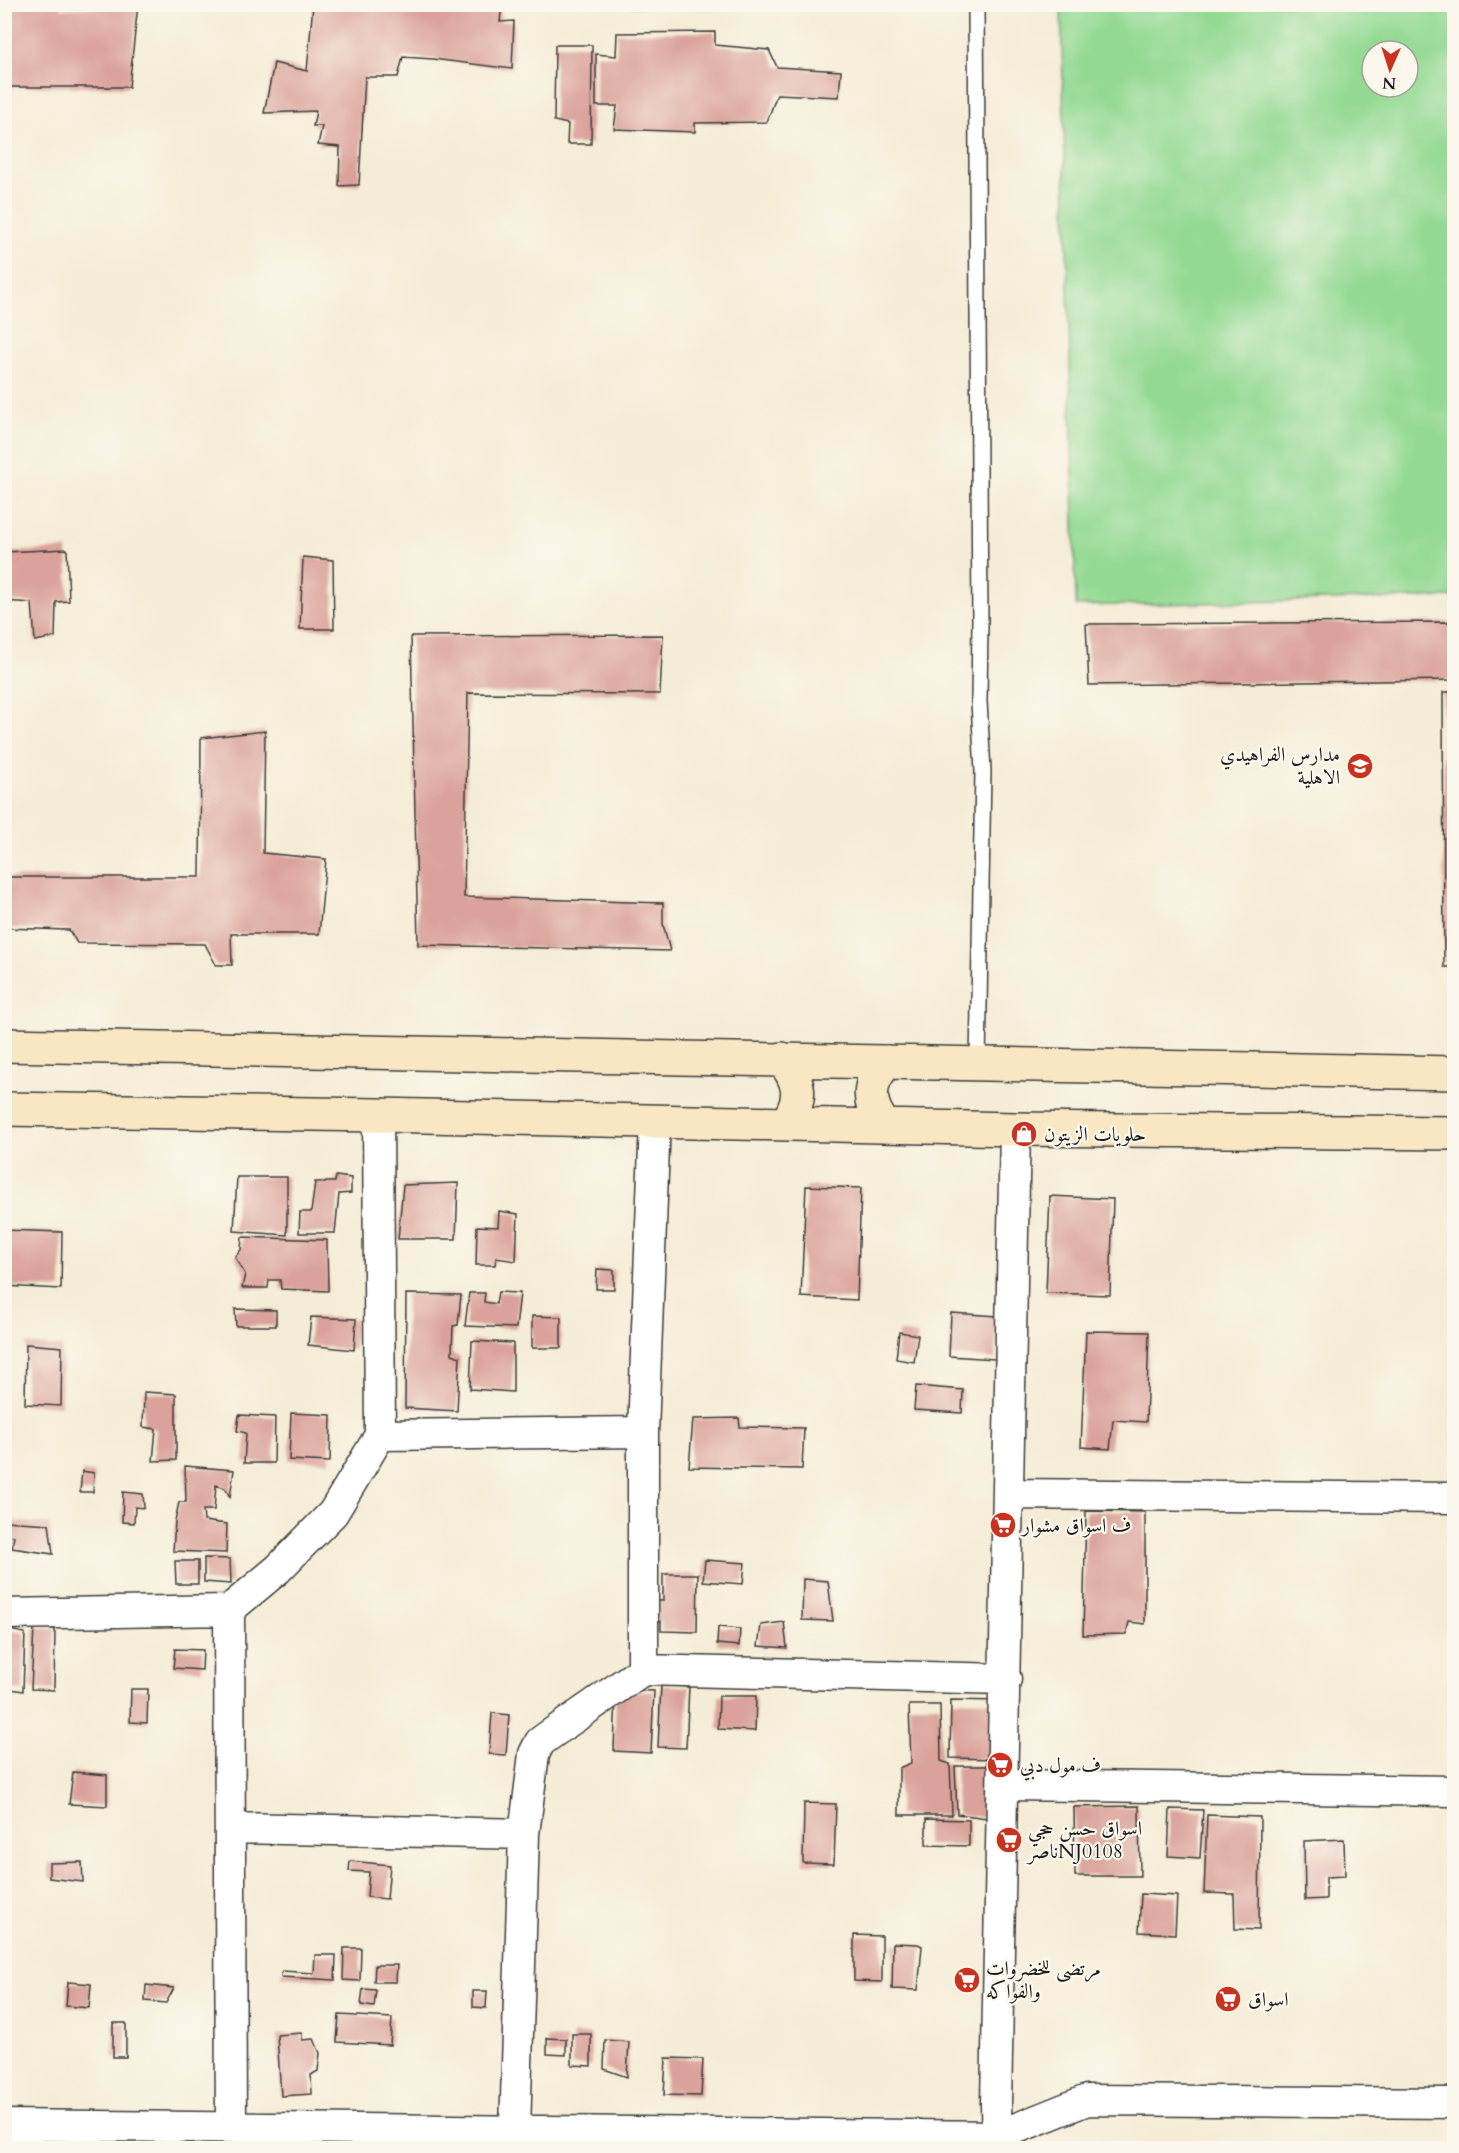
<svg xmlns="http://www.w3.org/2000/svg" width="1459" height="2153" font-family="Cardo,Amiri,serif">
<rect width="100%" height="100%" fill="#fbf7ec"/>
<filter id="ink" filterUnits="userSpaceOnUse"><feTurbulence type="fractalNoise" baseFrequency=".0167" numOctaves="2"/><feDisplacementMap in="SourceGraphic" scale="12" xChannelSelector="R" yChannelSelector="G"/><feConvolveMatrix kernelMatrix="1 2 1 2 8 2 1 2 1" color-interpolation-filters="sRGB"/></filter>
<filter id="wash" filterUnits="userSpaceOnUse"><feTurbulence type="fractalNoise" baseFrequency=".008" numOctaves="4" result="noise"/><feDisplacementMap in="SourceGraphic" scale="24" xChannelSelector="R" yChannelSelector="G"/><feGaussianBlur stdDeviation="1.35" result="paint"/><feColorMatrix in="noise" values="0 0 0 0 0 0 0 0 0 0 0 0 0 0 0 0 0 1.4 0 .05"/><feComposite in="paint" operator="in"/></filter>
<g filter="url(#wash)">
<rect width="100%" height="100%" fill="#f4ecd6"/>
<path fill="#93d993" stroke="#587a58" stroke-width="1.5" fill-rule="evenodd" d="M 1061,5 L 1454,5 L 1454,597 L 1076,606 ZM 1372,51 L 1408,51 L 1408,87 L 1372,87 Z"/>
<g id="blocks">
<path fill="#daa29a" d="M 4,4 L 62,4 L 62,9 L 138,4 L 129,87 L 4,87 Z
M 313,4 L 502,4 L 500,22 L 514,21 L 512,69 L 433,59 L 403,57 L 398,77 L 365,77 L 359,185 L 339,186 L 340,147 L 318,145 L 322,126 L 313,126 L 316,111 L 264,113 L 274,63 L 307,71 Z
M 620,4 L 770,4 L 769,9 L 620,7 Z
M 715,32 L 715,45 L 769,50 L 777,67 L 841,71 L 839,97 L 777,94 L 767,122 L 695,123 L 695,132 L 614,129 L 617,106 L 596,106 L 596,54 L 616,56 L 617,33 Z
M 555,45 L 592,45 L 591,144 L 567,144 L 568,124 L 554,121 Z
M 67,549 L 69,601 L 56,602 L 55,637 L 35,641 L 32,603 L 4,601 L 4,552 Z
M 303,557 L 333,560 L 334,629 L 300,629 Z
M 1454,622 L 1454,680 L 1089,685 L 1086,624 Z
M 663,635 L 660,694 L 468,693 L 464,897 L 663,903 L 663,924 L 670,951 L 418,945 L 411,636 Z
M 1443,692 L 1454,692 L 1454,967 L 1444,967 Z
M 265,731 L 263,853 L 326,859 L 319,934 L 231,934 L 232,965 L 216,965 L 205,944 L 77,943 L 69,930 L 4,928 L 4,877 L 200,877 L 201,738 Z
M 336,1176 L 351,1178 L 351,1193 L 339,1194 L 335,1233 L 299,1233 L 300,1212 L 311,1212 L 315,1182 L 335,1182 Z
M 237,1177 L 287,1177 L 287,1235 L 234,1231 Z
M 458,1183 L 456,1239 L 398,1239 L 403,1185 Z
M 806,1186 L 861,1188 L 857,1300 L 801,1297 Z
M 1050,1196 L 1113,1199 L 1110,1295 L 1046,1293 Z
M 499,1211 L 518,1214 L 516,1261 L 496,1258 L 495,1265 L 476,1265 L 477,1226 L 498,1227 Z
M 4,1230 L 62,1232 L 61,1289 L 4,1286 Z
M 242,1237 L 327,1240 L 328,1291 L 281,1289 L 280,1280 L 269,1280 L 268,1288 L 242,1288 L 245,1274 L 235,1257 L 241,1250 Z
M 597,1269 L 614,1270 L 614,1289 L 596,1289 Z
M 498,1292 L 520,1293 L 516,1328 L 465,1326 L 469,1293 L 485,1293 L 484,1302 L 496,1304 Z
M 406,1294 L 461,1295 L 458,1325 L 453,1326 L 452,1354 L 460,1357 L 457,1411 L 405,1408 Z
M 235,1309 L 276,1310 L 276,1326 L 236,1326 Z
M 951,1313 L 998,1316 L 995,1359 L 949,1356 Z
M 532,1316 L 561,1317 L 561,1348 L 532,1348 Z
M 311,1317 L 356,1319 L 354,1350 L 308,1345 Z
M 1086,1331 L 1149,1332 L 1146,1422 L 1113,1420 L 1110,1449 L 1081,1447 Z
M 899,1332 L 918,1335 L 914,1362 L 896,1359 Z
M 472,1341 L 513,1343 L 513,1392 L 470,1389 Z
M 26,1344 L 62,1347 L 61,1406 L 25,1404 Z
M 916,1386 L 963,1390 L 962,1413 L 914,1410 Z
M 144,1392 L 176,1394 L 176,1460 L 153,1461 L 156,1429 L 143,1427 Z
M 291,1413 L 331,1415 L 330,1462 L 289,1460 Z
M 239,1415 L 275,1417 L 274,1463 L 244,1463 L 246,1433 L 237,1431 Z
M 739,1418 L 740,1427 L 804,1428 L 802,1469 L 689,1467 L 693,1419 Z
M 185,1466 L 234,1470 L 230,1497 L 225,1488 L 216,1485 L 214,1510 L 203,1510 L 204,1521 L 227,1524 L 226,1553 L 173,1551 L 175,1521 L 179,1502 L 186,1502 Z
M 82,1471 L 94,1473 L 93,1492 L 80,1492 Z
M 123,1492 L 143,1494 L 144,1508 L 135,1507 L 134,1523 L 122,1522 Z
M 1086,1511 L 1145,1512 L 1145,1624 L 1129,1622 L 1126,1634 L 1083,1635 Z
M 4,1521 L 49,1524 L 53,1554 L 12,1548 L 14,1536 L 4,1535 Z
M 204,1558 L 230,1559 L 231,1584 L 204,1582 Z
M 705,1560 L 745,1563 L 743,1584 L 703,1581 Z
M 175,1561 L 198,1561 L 198,1584 L 176,1584 Z
M 663,1574 L 698,1574 L 697,1632 L 661,1631 L 661,1621 L 656,1621 L 657,1601 L 663,1601 Z
M 803,1579 L 828,1581 L 833,1621 L 802,1620 Z
M 784,1622 L 787,1648 L 758,1646 L 761,1625 Z
M 34,1627 L 55,1629 L 54,1690 L 31,1689 Z
M 718,1627 L 740,1629 L 739,1646 L 717,1644 Z
M 4,1629 L 25,1633 L 23,1691 L 4,1688 Z
M 175,1649 L 203,1650 L 202,1670 L 173,1668 Z
M 661,1685 L 689,1687 L 686,1748 L 658,1747 Z
M 131,1689 L 148,1689 L 147,1723 L 130,1722 Z
M 616,1690 L 654,1691 L 651,1753 L 614,1751 Z
M 719,1696 L 756,1696 L 755,1731 L 718,1729 Z
M 951,1700 L 997,1701 L 997,1759 L 950,1758 Z
M 909,1705 L 940,1705 L 941,1761 L 950,1764 L 952,1815 L 899,1815 L 899,1768 L 911,1763 Z
M 492,1713 L 509,1715 L 506,1755 L 489,1754 Z
M 955,1766 L 999,1766 L 994,1819 L 957,1814 Z
M 73,1772 L 107,1775 L 107,1806 L 69,1804 Z
M 804,1803 L 836,1804 L 834,1864 L 803,1863 Z
M 1139,1806 L 1140,1876 L 1075,1876 L 1074,1807 Z
M 1170,1809 L 1203,1810 L 1200,1858 L 1168,1856 Z
M 1207,1815 L 1260,1817 L 1259,1930 L 1235,1929 L 1234,1894 L 1204,1893 Z
M 926,1819 L 969,1820 L 969,1846 L 926,1845 Z
M 1344,1839 L 1345,1876 L 1326,1877 L 1326,1899 L 1305,1900 L 1304,1841 Z
M 350,1861 L 390,1865 L 387,1899 L 367,1897 L 369,1872 L 349,1871 Z
M 82,1862 L 83,1882 L 49,1878 L 49,1863 Z
M 1141,1894 L 1177,1896 L 1175,1934 L 1139,1932 Z
M 854,1935 L 882,1936 L 882,1982 L 854,1981 Z
M 893,1943 L 918,1944 L 922,1946 L 918,1990 L 892,1989 Z
M 344,1948 L 361,1948 L 360,1981 L 343,1980 Z
M 315,1955 L 336,1955 L 335,1980 L 281,1977 L 282,1971 L 314,1973 Z
M 375,1965 L 397,1965 L 396,1982 L 374,1982 Z
M 68,1982 L 91,1984 L 89,2008 L 66,2006 Z
M 146,1985 L 174,1988 L 166,2003 L 145,2001 Z
M 363,1989 L 376,1990 L 374,2007 L 361,2005 Z
M 473,1991 L 487,1991 L 486,2008 L 473,2007 Z
M 339,2015 L 392,2018 L 390,2045 L 337,2042 Z
M 113,2023 L 126,2023 L 126,2057 L 113,2057 Z
M 302,2033 L 302,2040 L 314,2039 L 320,2053 L 318,2071 L 311,2075 L 312,2094 L 281,2096 L 277,2035 Z
M 572,2034 L 591,2034 L 591,2066 L 572,2065 Z
M 547,2038 L 566,2039 L 566,2055 L 547,2054 Z
M 605,2040 L 629,2042 L 627,2077 L 604,2069 Z
M 666,2058 L 703,2059 L 701,2096 L 664,2095 Z"/>
</g>
</g>
<g filter="url(#ink)">
<use href="#blocks" fill-opacity="0" stroke="#3c3b38" stroke-width="1.5"/>
<g fill="none" stroke-linecap="round" stroke-linejoin="round">
<defs>
<path id="lane" d="M 976,4 L 980,624 L 979,702 L 983,771 L 978,1064"/>
<path id="street" d="M 655,1121 L 643,1432 L 643,1670 L 1006,1679
M 380,1435 L 643,1432
M 1009,1494 L 1454,1498
M 229,1610 L 231,2127
M 4,1614 L 229,1610 L 278,1569 L 333,1513 L 380,1435 L 378,1115
M 1003,1785 L 1454,1791
M 230,1828 L 524,1834
M 4,2125 L 997,2136 L 1087,2100 L 1454,2103
M 515,2131 L 524,1834 L 534,1754 L 540,1742 L 551,1734 L 643,1670
M 997,2148 L 996,2104 L 1015,1129"/>
<path id="secondary" d="M 4,1045 L 1454,1073
M 782,1059 C 801,1082 803,1099 786,1124
M 4,1109 L 378,1115 L 1015,1129 L 1454,1133
M 885,1126 C 867,1104 866,1083 887,1062"/>
</defs>
<use href="#lane" stroke="#3c3b38" stroke-width="18"/>
<use href="#street" stroke="#3c3b38" stroke-width="33"/>
<use href="#secondary" stroke="#3c3b38" stroke-width="36"/>
<use href="#lane" stroke="#fff" stroke-width="15"/>
<use href="#street" stroke="#fff" stroke-width="30"/>
<use href="#secondary" stroke="#f9e7c3" stroke-width="33"/>
</g>
</g>
<defs>
<symbol id="school-disc" viewBox="-11 -11 22 22"><circle r="9.5" fill="#c8321e" stroke="#fbf7ec"/><path d="M0-5L7-2L0 1L-7-2ZM-4 1L0 2.5L4 1V4Q0 6-4 4Z" fill="#fff"/></symbol>
<symbol id="shop-disc" viewBox="-11 -11 22 22"><circle r="9.5" fill="#c8321e" stroke="#fbf7ec"/><path d="M-5-2.5h2.3a2.7 3.5 0 0 1 5.4 0H5L5.5 6h-11ZM-1.5-2.5h3a1.5 2.3 0 0 0-3 0Z" fill="#fff"/></symbol>
<symbol id="supermarket-disc" viewBox="-11 -11 22 22"><circle r="9.5" fill="#c8321e" stroke="#fbf7ec"/><path d="M-6-5.5h2.5l.6 2H6L4.5 2H-2.5L-4.4-4H-6ZM-1.5 3.2a1.3 1.3 0 1 0 .1 0ZM3 3.2a1.3 1.3 0 1 0 .1 0Z" fill="#fff"/></symbol>
</defs>
<g fill-rule="evenodd">
<use href="#school-disc" x="1345" y="751" width="30" height="30"/>
<use href="#shop-disc" x="1009" y="1119" width="30" height="30"/>
<use href="#supermarket-disc" x="988" y="1510" width="30" height="30"/>
<use href="#supermarket-disc" x="985" y="1750" width="30" height="30"/>
<use href="#supermarket-disc" x="994" y="1825" width="30" height="30"/>
<use href="#supermarket-disc" x="952" y="1965" width="30" height="30"/>
<use href="#supermarket-disc" x="1213" y="1984" width="30" height="30"/>
</g>
<g text-anchor="middle" dominant-baseline="central" stroke-width="4.5" stroke-linejoin="round" paint-order="stroke">
<g font-size="20" fill="#1c1c1c" stroke="#fbf7ec" text-anchor="start">
<text x="1340" y="754" text-anchor="end">مدارس الفراهيدي<tspan x="1340" dy="23">الاهلية</tspan></text>
<text x="1044" y="1134">حلويات الزيتون</text>
<text x="1022" y="1525">ف اسواق مشوار</text>
<text x="1020" y="1765">ف مول دبي</text>
<text x="1028" y="1828">اسواق حسن حجي<tspan x="1028" dy="23">ناصرNJ0108</tspan></text>
<text x="986" y="1968">مرتضى للخضروات<tspan x="986" dy="23">والفواكه</tspan></text>
<text x="1248" y="1999">اسواق</text>
</g>
</g>
<rect width="1459" height="2153" fill="none" stroke="#fbf7ec" stroke-width="24"/>
<g transform="translate(1390 69) rotate(183)"><circle r="28" fill="#fbf7ec" stroke="#a29f99" stroke-width="1.5"/>
<path d="M0-4.5L10 22L0 15L-10 22Z" fill="#c8321e"/>
<text y="-9" font-size="16" font-weight="bold" text-anchor="middle" fill="#1c1c1c">N</text>
</g>
</svg>
